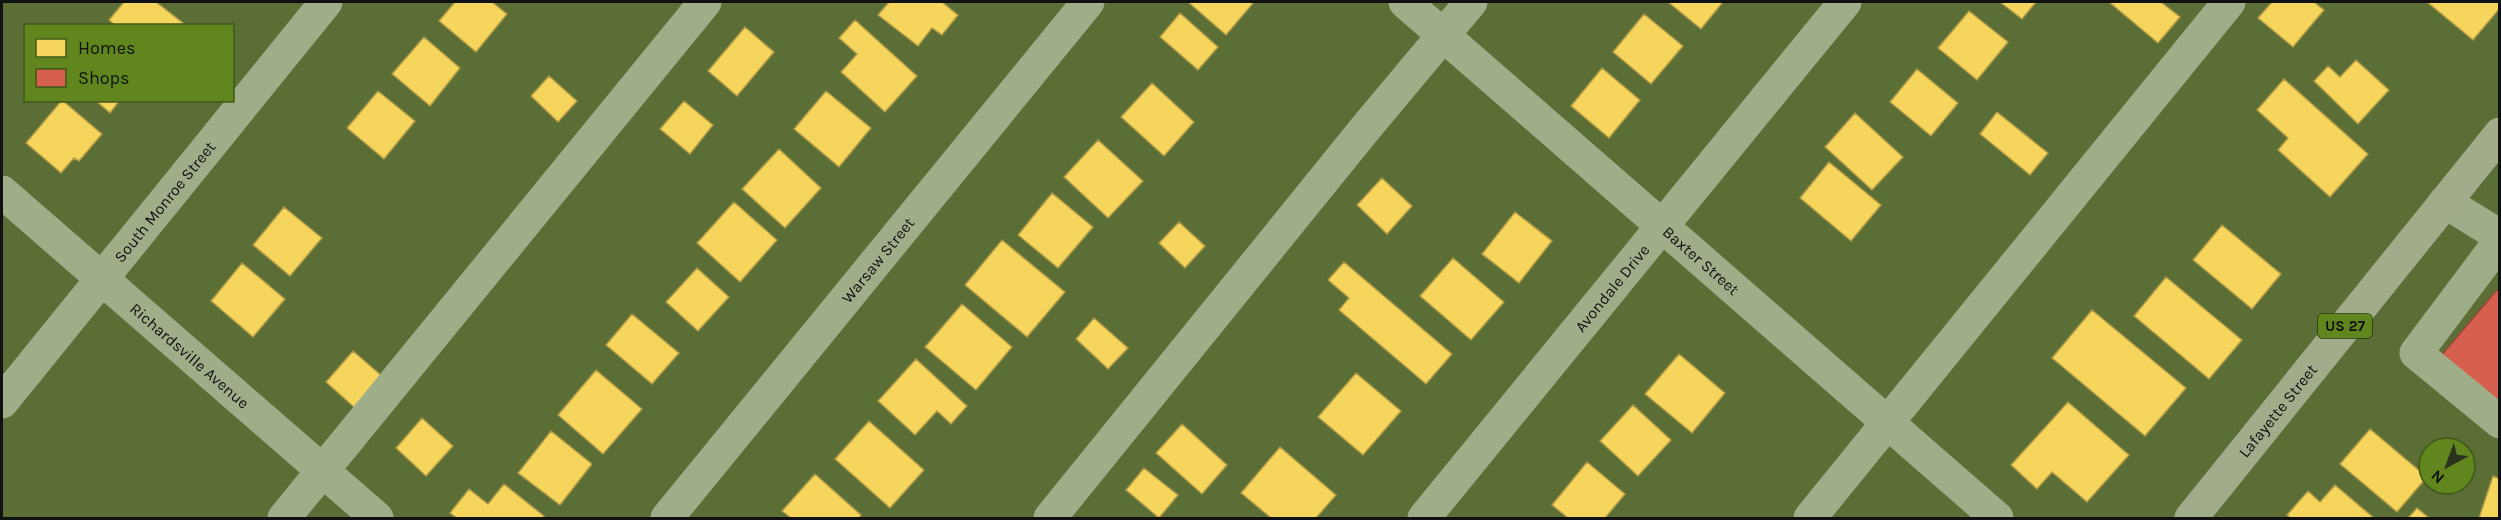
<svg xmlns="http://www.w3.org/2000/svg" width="2501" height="520" font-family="Karla,sans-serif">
<rect width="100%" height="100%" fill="#5a6e36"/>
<path fill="#f6d55c" stroke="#b19a46" stroke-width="1.5" d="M 124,2 L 156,2 L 183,23 L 181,26 L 116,26 L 109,20 Z
M 455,2 L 492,2 L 507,14 L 476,52 L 439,21 Z
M 889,2 L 942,2 L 958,15 L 942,35 L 932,28 L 918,46 L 878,15 Z
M 1188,2 L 1254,2 L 1226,35 Z
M 1668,2 L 1723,2 L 1701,29 Z
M 2000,2 L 2036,2 L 2022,19 Z
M 2109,2 L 2161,2 L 2180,17 L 2158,43 Z
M 2272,2 L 2314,2 L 2324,10 L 2293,47 L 2258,18 Z
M 2427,2 L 2500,2 L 2500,8 L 2473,40 Z
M 1969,11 L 2008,42 L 1977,80 L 1938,48 Z
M 1180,13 L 1218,47 L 1198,70 L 1160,37 Z
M 1644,14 L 1683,46 L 1651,84 L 1613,52 Z
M 855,20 L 917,76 L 885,112 L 841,72 L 857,54 L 839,38 Z
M 745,27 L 774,52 L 737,96 L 708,71 Z
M 424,37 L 460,68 L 430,106 L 392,74 Z
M 2356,60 L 2389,90 L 2358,124 L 2314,81 L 2328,66 L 2340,77 Z
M 1602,68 L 1640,100 L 1609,138 L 1571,106 Z
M 1917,69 L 1958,103 L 1931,136 L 1890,102 Z
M 549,76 L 577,101 L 558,122 L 531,96 Z
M 2284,79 L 2368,154 L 2330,197 L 2278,150 L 2288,138 L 2257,110 Z
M 1152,83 L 1194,122 L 1164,156 L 1121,117 Z
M 378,91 L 415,121 L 384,159 L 347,128 Z
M 826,91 L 871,128 L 839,167 L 794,129 Z
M 62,100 L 102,134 L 79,161 L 74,158 L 61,173 L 26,143 Z
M 95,100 L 120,100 L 110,113 Z
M 684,101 L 713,125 L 690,154 L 660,129 Z
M 1997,112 L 2048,153 L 2030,175 L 1980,134 Z
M 1855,113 L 1903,157 L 1872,190 L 1825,147 Z
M 1098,140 L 1143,181 L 1108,218 L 1064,177 Z
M 779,149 L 821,188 L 785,228 L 742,189 Z
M 1829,162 L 1881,205 L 1851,241 L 1800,198 Z
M 1382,178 L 1412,206 L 1387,234 L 1357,205 Z
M 1052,193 L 1093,227 L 1058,268 L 1018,235 Z
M 734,202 L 777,240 L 740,282 L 697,243 Z
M 284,207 L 322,238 L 290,276 L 253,245 Z
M 1515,212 L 1552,241 L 1519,283 L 1482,254 Z
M 1179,222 L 1205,246 L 1185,268 L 1159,243 Z
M 2222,225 L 2281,274 L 2252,309 L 2193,260 Z
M 1002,240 L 1065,292 L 1027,337 L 965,285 Z
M 1453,258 L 1504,302 L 1471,340 L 1420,296 Z
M 1344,262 L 1452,354 L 1426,384 L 1339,310 L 1349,298 L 1328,280 Z
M 242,263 L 285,299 L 253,337 L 211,301 Z
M 697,268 L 729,297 L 698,331 L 666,302 Z
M 2166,277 L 2242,340 L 2209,379 L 2134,316 Z
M 962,304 L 1012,347 L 976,390 L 925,347 Z
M 2092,310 L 2186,388 L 2145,436 L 2052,358 Z
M 632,314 L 679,353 L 652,384 L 606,345 Z
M 1094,318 L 1128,348 L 1108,369 L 1076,339 Z
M 353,351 L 382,376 L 355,408 L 326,382 Z
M 1679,354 L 1725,393 L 1692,433 L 1645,394 Z
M 916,359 L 967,406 L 951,424 L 937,411 L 915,435 L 878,401 Z
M 596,370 L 642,409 L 603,454 L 558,415 Z
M 1356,373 L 1401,411 L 1363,455 L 1318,417 Z
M 2068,402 L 2129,455 L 2087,502 L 2052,472 L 2037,489 L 2011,465 Z
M 1633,405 L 1671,440 L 1638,476 L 1600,441 Z
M 422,418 L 453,446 L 426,476 L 396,448 Z
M 869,421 L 924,470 L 890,508 L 835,459 Z
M 1182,424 L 1227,465 L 1202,494 L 1156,453 Z
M 2370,429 L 2427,477 L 2397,512 L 2340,464 Z
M 551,431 L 592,464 L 560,505 L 518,473 Z
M 1280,447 L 1336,495 L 1316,518 L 1271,518 L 1241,493 Z
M 1587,462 L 1625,494 L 1605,518 L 1568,518 L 1552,505 Z
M 1144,468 L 1178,495 L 1159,518 L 1126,490 Z
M 815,474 L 861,515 L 859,518 L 791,518 L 782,511 Z
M 2493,476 L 2500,479 L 2500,518 L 2479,518 Z
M 504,484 L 544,516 L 542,518 L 457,518 L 450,513 L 469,489 L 488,504 Z
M 2335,485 L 2374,518 L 2291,518 L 2287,515 L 2308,491 L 2320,502 Z
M 2417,508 L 2429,518 L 2408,518 Z"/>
<path fill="#d6604d" stroke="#9b483b" stroke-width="1.5" d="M 2497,290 L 2500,292 L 2500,405 L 2441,356 Z"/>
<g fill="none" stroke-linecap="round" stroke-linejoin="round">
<g stroke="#a0ad89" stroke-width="33">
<path id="s1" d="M 1405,2 L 1997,518"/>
<path id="s2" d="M 2,192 L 377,518"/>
<path d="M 2445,202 L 2500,236"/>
<path d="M 2500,241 L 2416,353 L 2500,422"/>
<path id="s3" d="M 2,402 L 326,2"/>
<path d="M 284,518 L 705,2"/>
<path id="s4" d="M 667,518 L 1088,2"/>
<path d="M 1050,518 L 1364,130 L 1471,2"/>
<path id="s5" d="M 1424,518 L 1845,2"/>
<path d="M 1810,518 L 2229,2"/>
</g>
<path stroke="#a0ac8a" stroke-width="33" id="s6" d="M 2191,518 L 2500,134"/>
</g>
<g text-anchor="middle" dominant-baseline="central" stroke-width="6" stroke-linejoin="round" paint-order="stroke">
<rect fill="#61861e" stroke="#293415" stroke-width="1.5" x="2318" y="314" width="54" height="24" rx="4.5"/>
<g font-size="15" font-weight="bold" fill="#111">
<text x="2345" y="326">US 27</text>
</g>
<g font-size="16" fill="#111" stroke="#61861e">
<text stroke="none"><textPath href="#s3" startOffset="258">South Monroe Street</textPath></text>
<text stroke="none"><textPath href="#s4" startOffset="333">Warsaw Street</textPath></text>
<text stroke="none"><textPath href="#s1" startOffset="393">Baxter Street</textPath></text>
<text stroke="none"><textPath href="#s5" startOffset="297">Avondale Drive</textPath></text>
<text stroke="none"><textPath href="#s2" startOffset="249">Richardsville Avenue</textPath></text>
<text stroke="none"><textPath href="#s6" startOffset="138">Lafayette Street</textPath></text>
</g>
</g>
<rect width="2501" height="520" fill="none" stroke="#111111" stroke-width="6"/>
<rect x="24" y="24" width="210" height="78" fill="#61861e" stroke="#415719" stroke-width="1.5"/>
<rect x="36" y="39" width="30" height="18" fill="#f6d55c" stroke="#415719" stroke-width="1.5"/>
<text x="78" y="54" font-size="18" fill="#111111">Homes</text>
<rect x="36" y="69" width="30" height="18" fill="#d6604d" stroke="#415719" stroke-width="1.5"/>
<text x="78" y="84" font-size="18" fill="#111111">Shops</text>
<g transform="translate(2447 466) rotate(221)"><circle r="28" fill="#61861e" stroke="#415719" stroke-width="1.5"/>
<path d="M0-4.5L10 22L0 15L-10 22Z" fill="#2b321e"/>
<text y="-9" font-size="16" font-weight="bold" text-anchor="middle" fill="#111111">N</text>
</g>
</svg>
